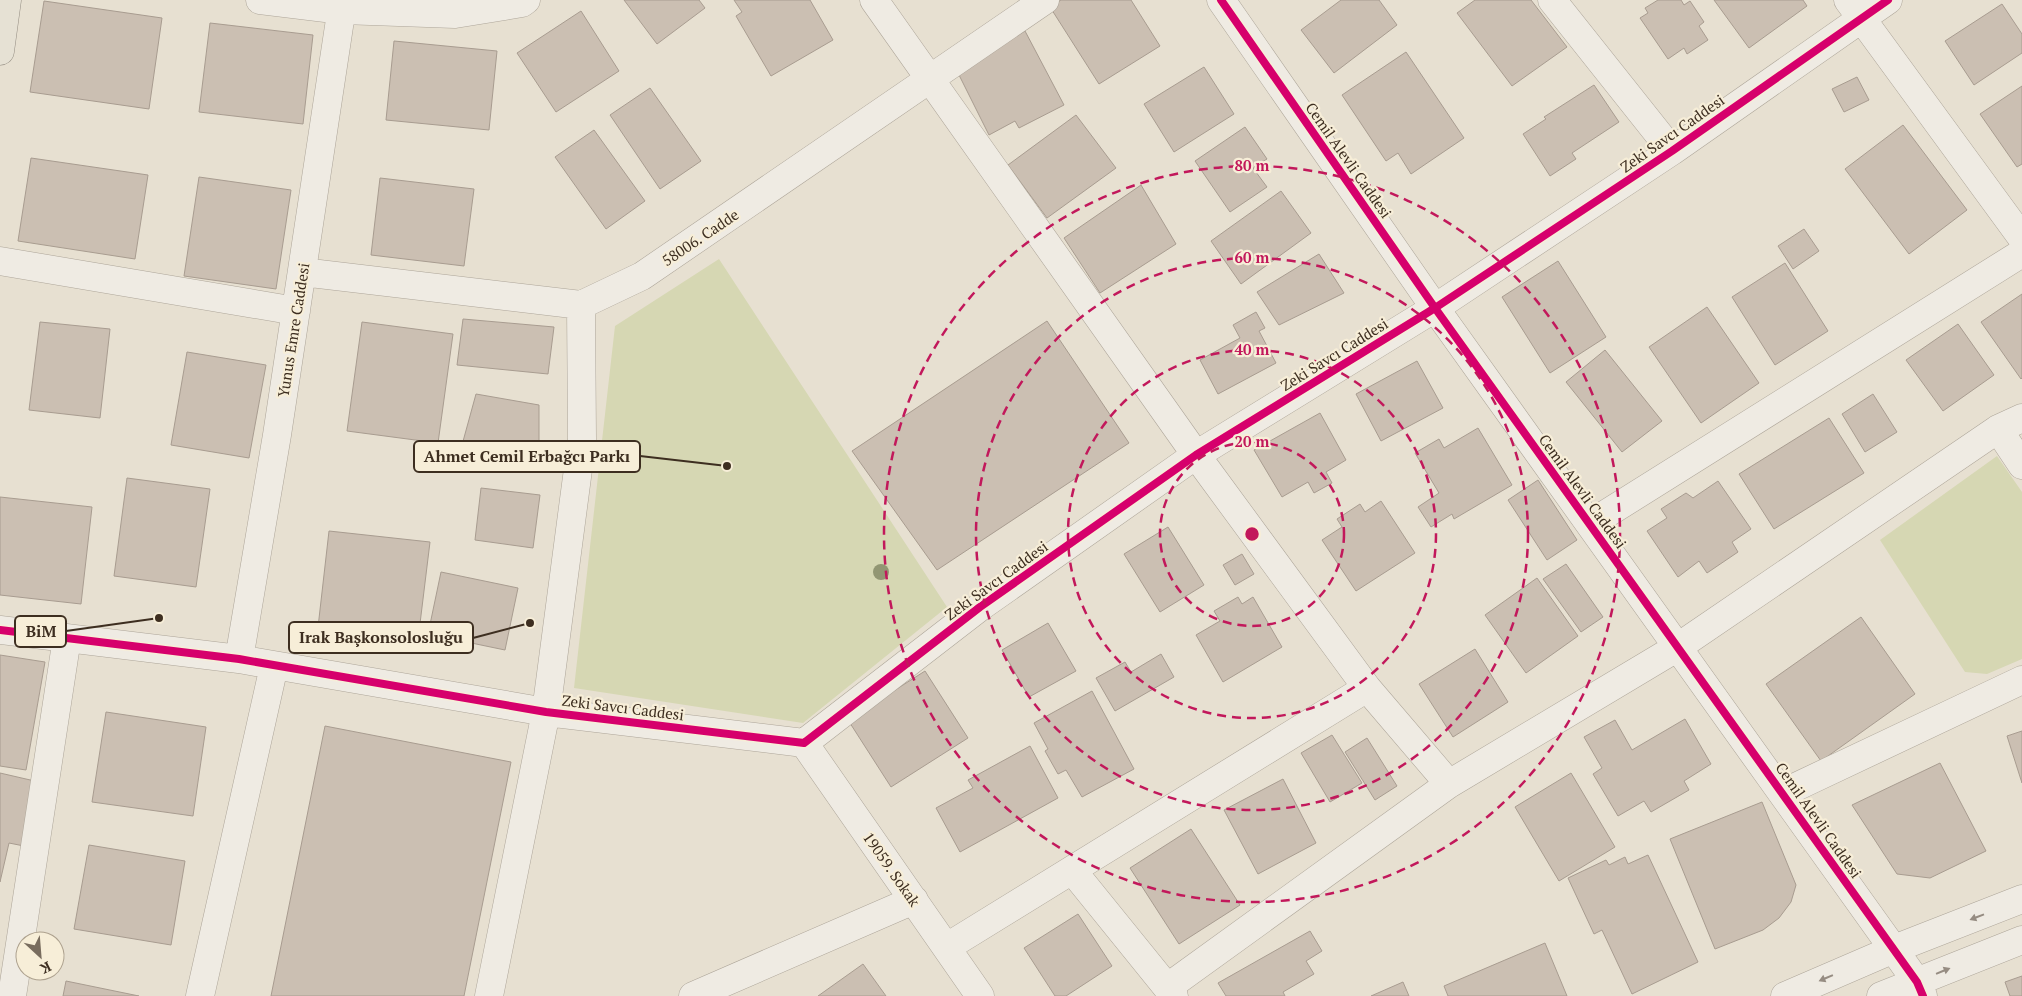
<svg xmlns="http://www.w3.org/2000/svg" width="2022" height="996" font-family="'PT Serif',serif">
<rect width="100%" height="100%" fill="#e7e0d1"/>
<path fill="#d6d7b3" d="M 719,259 L 947,607 L 803,723 L 574,688 L 615,326 Z
M 1997,456 L 2022,492 L 2022,659 L 1987,674 L 1965,672 L 1880,540 Z"/>
<path fill="#cbbfb2" stroke="#a89c90" d="M 624,0 L 699,0 L 705,8 L 657,44 Z
M 734,0 L 810,0 L 833,40 L 771,76 L 736,16 L 742,12 Z
M 1061,0 L 1131,0 L 1160,46 L 1099,84 L 1050,7 Z
M 1341,0 L 1379,0 L 1397,25 L 1334,73 L 1301,30 Z
M 1475,0 L 1531,0 L 1567,47 L 1512,86 L 1457,13 Z
M 1658,0 L 1681,0 L 1684,5 L 1690,1 L 1704,22 L 1699,26 L 1708,40 L 1687,54 L 1684,48 L 1668,59 L 1640,18 L 1648,13 L 1645,8 Z
M 1714,0 L 1803,0 L 1807,6 L 1749,48 Z
M 44,1 L 162,18 L 149,109 L 30,92 Z
M 2002,4 L 2022,34 L 2022,53 L 1974,85 L 1945,41 Z
M 581,11 L 619,71 L 556,112 L 517,53 Z
M 210,23 L 313,35 L 303,124 L 199,112 Z
M 1025,31 L 1064,105 L 1019,128 L 1015,121 L 989,135 L 955,67 Z
M 394,41 L 497,51 L 489,130 L 386,120 Z
M 1406,52 L 1464,138 L 1411,174 L 1398,153 L 1386,161 L 1342,95 Z
M 1204,67 L 1234,114 L 1174,152 L 1144,104 Z
M 1857,77 L 1869,100 L 1844,112 L 1832,89 Z
M 1594,85 L 1619,122 L 1572,153 L 1576,159 L 1550,176 L 1523,134 L 1546,119 L 1544,117 Z
M 2022,86 L 2022,164 L 2017,167 L 1980,114 Z
M 650,88 L 701,161 L 660,189 L 610,115 Z
M 1076,115 L 1116,168 L 1047,218 L 1008,165 Z
M 1903,125 L 1967,210 L 1909,254 L 1845,169 Z
M 1245,127 L 1267,159 L 1253,168 L 1267,187 L 1230,212 L 1195,161 Z
M 594,130 L 645,201 L 606,229 L 555,157 Z
M 31,158 L 148,175 L 135,259 L 18,241 Z
M 199,177 L 291,190 L 276,289 L 184,276 Z
M 380,178 L 474,189 L 464,266 L 371,255 Z
M 1141,185 L 1176,244 L 1100,293 L 1064,238 Z
M 1281,191 L 1311,233 L 1241,284 L 1211,241 Z
M 1804,229 L 1819,251 L 1793,269 L 1778,246 Z
M 1319,254 L 1344,293 L 1279,325 L 1257,292 Z
M 1558,261 L 1606,337 L 1550,373 L 1502,297 Z
M 1785,263 L 1828,331 L 1775,365 L 1732,297 Z
M 2022,294 L 2022,378 L 2021,379 L 1981,322 Z
M 1707,307 L 1759,383 L 1701,423 L 1649,347 Z
M 1256,312 L 1265,328 L 1259,331 L 1276,363 L 1218,394 L 1200,360 L 1240,338 L 1233,325 Z
M 463,319 L 554,327 L 548,374 L 457,365 Z
M 1047,321 L 1129,443 L 937,570 L 852,451 Z
M 40,322 L 110,329 L 100,418 L 29,410 Z
M 362,322 L 453,334 L 438,443 L 347,431 Z
M 1958,324 L 1994,375 L 1943,411 L 1906,360 Z
M 1605,350 L 1662,421 L 1622,452 L 1566,382 Z
M 187,352 L 266,365 L 249,458 L 171,445 Z
M 1417,361 L 1443,408 L 1381,441 L 1356,394 Z
M 476,394 L 539,405 L 539,462 L 462,445 Z
M 1873,394 L 1897,432 L 1865,452 L 1842,414 Z
M 1320,413 L 1346,460 L 1326,472 L 1332,483 L 1314,493 L 1308,482 L 1282,497 L 1254,450 Z
M 1829,418 L 1864,473 L 1774,529 L 1739,474 Z
M 1478,428 L 1512,485 L 1454,519 L 1452,514 L 1431,527 L 1418,507 L 1439,493 L 1415,453 L 1439,439 L 1444,448 Z
M 127,478 L 210,489 L 196,587 L 114,576 Z
M 1538,480 L 1577,540 L 1547,560 L 1508,500 Z
M 1718,481 L 1751,529 L 1732,542 L 1738,552 L 1707,573 L 1699,561 L 1678,577 L 1647,531 L 1667,518 L 1661,509 L 1686,493 L 1693,498 Z
M 481,488 L 540,495 L 533,548 L 475,540 Z
M 0,497 L 92,507 L 81,604 L 0,595 Z
M 1381,501 L 1415,553 L 1356,591 L 1322,540 L 1342,527 L 1337,519 L 1360,504 L 1365,512 Z
M 1168,527 L 1204,585 L 1160,612 L 1124,554 Z
M 329,531 L 430,542 L 417,648 L 317,636 Z
M 1242,554 L 1254,574 L 1235,585 L 1223,565 Z
M 1566,564 L 1603,617 L 1581,632 L 1543,579 Z
M 441,572 L 518,588 L 505,650 L 428,634 Z
M 1537,578 L 1578,636 L 1526,673 L 1485,615 Z
M 1238,597 L 1242,604 L 1253,597 L 1282,647 L 1223,682 L 1196,635 L 1220,621 L 1214,611 Z
M 1861,617 L 1915,694 L 1821,761 L 1766,684 Z
M 1048,623 L 1076,671 L 1029,697 L 1002,650 Z
M 1475,649 L 1508,702 L 1453,737 L 1419,684 Z
M 1161,654 L 1174,677 L 1115,711 L 1096,678 L 1125,662 L 1131,672 Z
M 0,655 L 45,662 L 26,770 L 0,766 Z
M 925,671 L 968,738 L 891,787 L 848,720 Z
M 1092,691 L 1134,769 L 1082,797 L 1066,770 L 1058,774 L 1045,751 L 1048,749 L 1034,723 Z
M 106,712 L 206,727 L 193,816 L 92,802 Z
M 1685,719 L 1711,764 L 1684,781 L 1689,790 L 1651,812 L 1644,801 L 1618,816 L 1593,774 L 1602,768 L 1584,737 L 1615,720 L 1632,750 Z
M 325,726 L 511,762 L 464,996 L 271,996 Z
M 2022,731 L 2022,783 L 2007,736 Z
M 1332,735 L 1362,783 L 1330,802 L 1301,753 Z
M 1367,738 L 1397,786 L 1375,800 L 1345,752 Z
M 1030,746 L 1058,798 L 960,852 L 936,808 L 973,788 L 968,780 Z
M 1940,763 L 1986,851 L 1930,878 L 1897,874 L 1852,805 Z
M 0,773 L 39,782 L 24,846 L 9,843 L 0,882 Z
M 1571,773 L 1615,847 L 1559,881 L 1515,807 Z
M 1283,779 L 1316,843 L 1258,874 L 1224,810 Z
M 1762,802 L 1796,885 L 1791,902 L 1779,918 L 1763,930 L 1715,949 L 1670,839 Z
M 1191,829 L 1240,905 L 1179,944 L 1130,868 Z
M 89,845 L 185,861 L 171,945 L 74,929 Z
M 1648,855 L 1698,962 L 1632,994 L 1602,930 L 1594,934 L 1568,878 L 1606,860 L 1609,865 L 1625,857 L 1628,864 Z
M 1078,914 L 1112,966 L 1066,996 L 1055,996 L 1024,948 Z
M 1310,931 L 1322,951 L 1306,961 L 1314,974 L 1283,992 L 1285,996 L 1226,996 L 1218,983 Z
M 1545,943 L 1567,996 L 1448,996 L 1444,986 Z
M 863,964 L 886,996 L 818,996 Z
M 2022,976 L 2022,996 L 2010,996 L 2005,982 Z
M 66,981 L 139,996 L 63,996 Z
M 1403,982 L 1409,996 L 1371,996 Z"/>
<g fill="none" stroke-linecap="round" stroke-linejoin="round">
<defs>
<path id="minor" d="M 260,0 L 342,10 L 455,14 L 522,3 L 526,0
M 874,0 L 1196,455 L 1367,688 L 1449,784
M 1221,0 L 1435,308 L 1917,982 L 1923,996
M 1552,0 L 1672,151
M 1848,0 L 2022,238
M 0,261 L 296,311
M 302,272 L 581,305 L 642,276 L 1045,0
M 1998,429 L 2022,465
M 1590,524 L 2022,253
M 0,630 L 239,659 L 546,712 L 804,743 L 980,607 L 1196,455 L 1435,308 L 1672,151 L 1888,0
M 239,659 L 277,435 L 343,0
M 804,743 L 980,996
M 1783,793 L 2022,680
M 1072,870 L 1174,996
M 947,947 L 1367,688
M 1168,987 L 1449,784 L 1678,647 L 1998,429 L 2022,418
M 12,996 L 67,638
M 200,996 L 274,666
M 489,996 L 546,712 L 582,439 L 581,305
M 693,996 L 914,900
M 1785,996 L 1894,949 L 2022,899
M 1881,996 L 2022,940"/>
<path id="major" d="M 0,51 L 7,0"/>
</defs>
<use href="#minor" stroke="#ada599" stroke-width="29"/>
<use href="#major" stroke="#928b80" stroke-width="29"/>
<use href="#minor" stroke="#efebe3" stroke-width="28"/>
<use href="#major" stroke="#e6e1d4" stroke-width="28"/>
<defs>
<path id="cycleway" d="M 1221,0 L 1435,308 L 1917,982 L 1923,996
M 0,630 L 239,659 L 546,712 L 804,743 L 980,607 L 1196,455 L 1435,308 L 1672,151 L 1888,0"/>
</defs>
<use href="#cycleway" stroke="#f7eed8" stroke-width="11"/>
<use href="#cycleway" stroke="#d6006c" stroke-width="8"/>
</g>
<circle fill="#929673" cx="881" cy="572" r="8"/>
<defs><path id="oneway-solid" d="M-6-.8H1V-3.2L6.5 0L1 3.2V.8H-6Z" transform="scale(1.25)"/></defs>
<g fill="#968c82">
<use href="#oneway-solid" transform="translate(1977 917) rotate(159)"/>
<use href="#oneway-solid" transform="translate(1943 971) rotate(-22)"/>
<use href="#oneway-solid" transform="translate(1826 978) rotate(157)"/>
</g>
<g fill="none" stroke="#c2185b" stroke-width="2.5" stroke-dasharray="9 6">
<circle cx="1252" cy="534" r="92"/>
<circle cx="1252" cy="534" r="184"/>
<circle cx="1252" cy="534" r="276"/>
<circle cx="1252" cy="534" r="368"/>
</g>
<g text-anchor="middle" dominant-baseline="central" stroke-width="4.5" stroke-linejoin="round" paint-order="stroke">
<g font-size="15" fill="#3d2e20" stroke="#f7eed8">
<text transform="translate(1672 133) rotate(-35)">Zeki Savcı Caddesi</text>
<text transform="translate(1349 160) rotate(55)">Cemil Alevli Caddesi</text>
<text transform="translate(700 237) rotate(-34)">58006. Cadde</text>
<text transform="translate(293 330) rotate(-81)">Yunus Emre Caddesi</text>
<text transform="translate(1334 354) rotate(-32)">Zeki Savcı Caddesi</text>
<text transform="translate(1583 491) rotate(54)">Cemil Alevli Caddesi</text>
<text transform="translate(996 580) rotate(-36)">Zeki Savcı Caddesi</text>
<text transform="translate(623 707) rotate(7)">Zeki Savcı Caddesi</text>
<text transform="translate(1819 820) rotate(55)">Cemil Alevli Caddesi</text>
<text transform="translate(892 869) rotate(55)">19059. Sokak</text>
</g>
</g>
<circle cx="1252" cy="534" r="8" fill="#c2185b" stroke="#f7eed8" stroke-width="2.5"/>
<g font-size="15" text-anchor="middle" font-weight="bold" fill="#c2185b" stroke="#f7eed8" stroke-width="4.5" stroke-linejoin="round" paint-order="stroke">
<text x="1252" y="171">80 m</text>
<text x="1252" y="263">60 m</text>
<text x="1252" y="355">40 m</text>
<text x="1252" y="447">20 m</text>
</g>
<path fill="none" stroke="#3d2e20" stroke-width="2" d="M727 466L640 456M159 618L66 631M530 623L473 638"/>
<g fill="#3d2e20" stroke="#f7eed8" stroke-width="2">
<circle cx="727" cy="466" r="5"/>
<circle cx="159" cy="618" r="5"/>
<circle cx="530" cy="623" r="5"/>
</g>
<g fill="#f7eed8" stroke="#3d2e20" stroke-width="2">
<rect x="414" y="441" width="226" height="31" rx="5"/>
<rect x="15" y="616" width="51" height="31" rx="5"/>
<rect x="289" y="622" width="184" height="31" rx="5"/>
</g>
<g font-size="16" text-anchor="middle" font-weight="bold" fill="#3d2e20">
<text x="527" y="462">Ahmet Cemil Erbağcı Parkı</text>
<text x="41" y="637">BiM</text>
<text x="381" y="643">Irak Başkonsolosluğu</text>
</g>
<g transform="translate(40 956) rotate(154)"><circle r="24" fill="#f7eed8" stroke="#ada18e"/>
<path d="M0-4L9 19L0 12L-9 19Z" fill="#786c5e"/>
<text y="-8" font-size="14" font-weight="bold" text-anchor="middle" fill="#3d2e20">K</text>
</g>
</svg>
